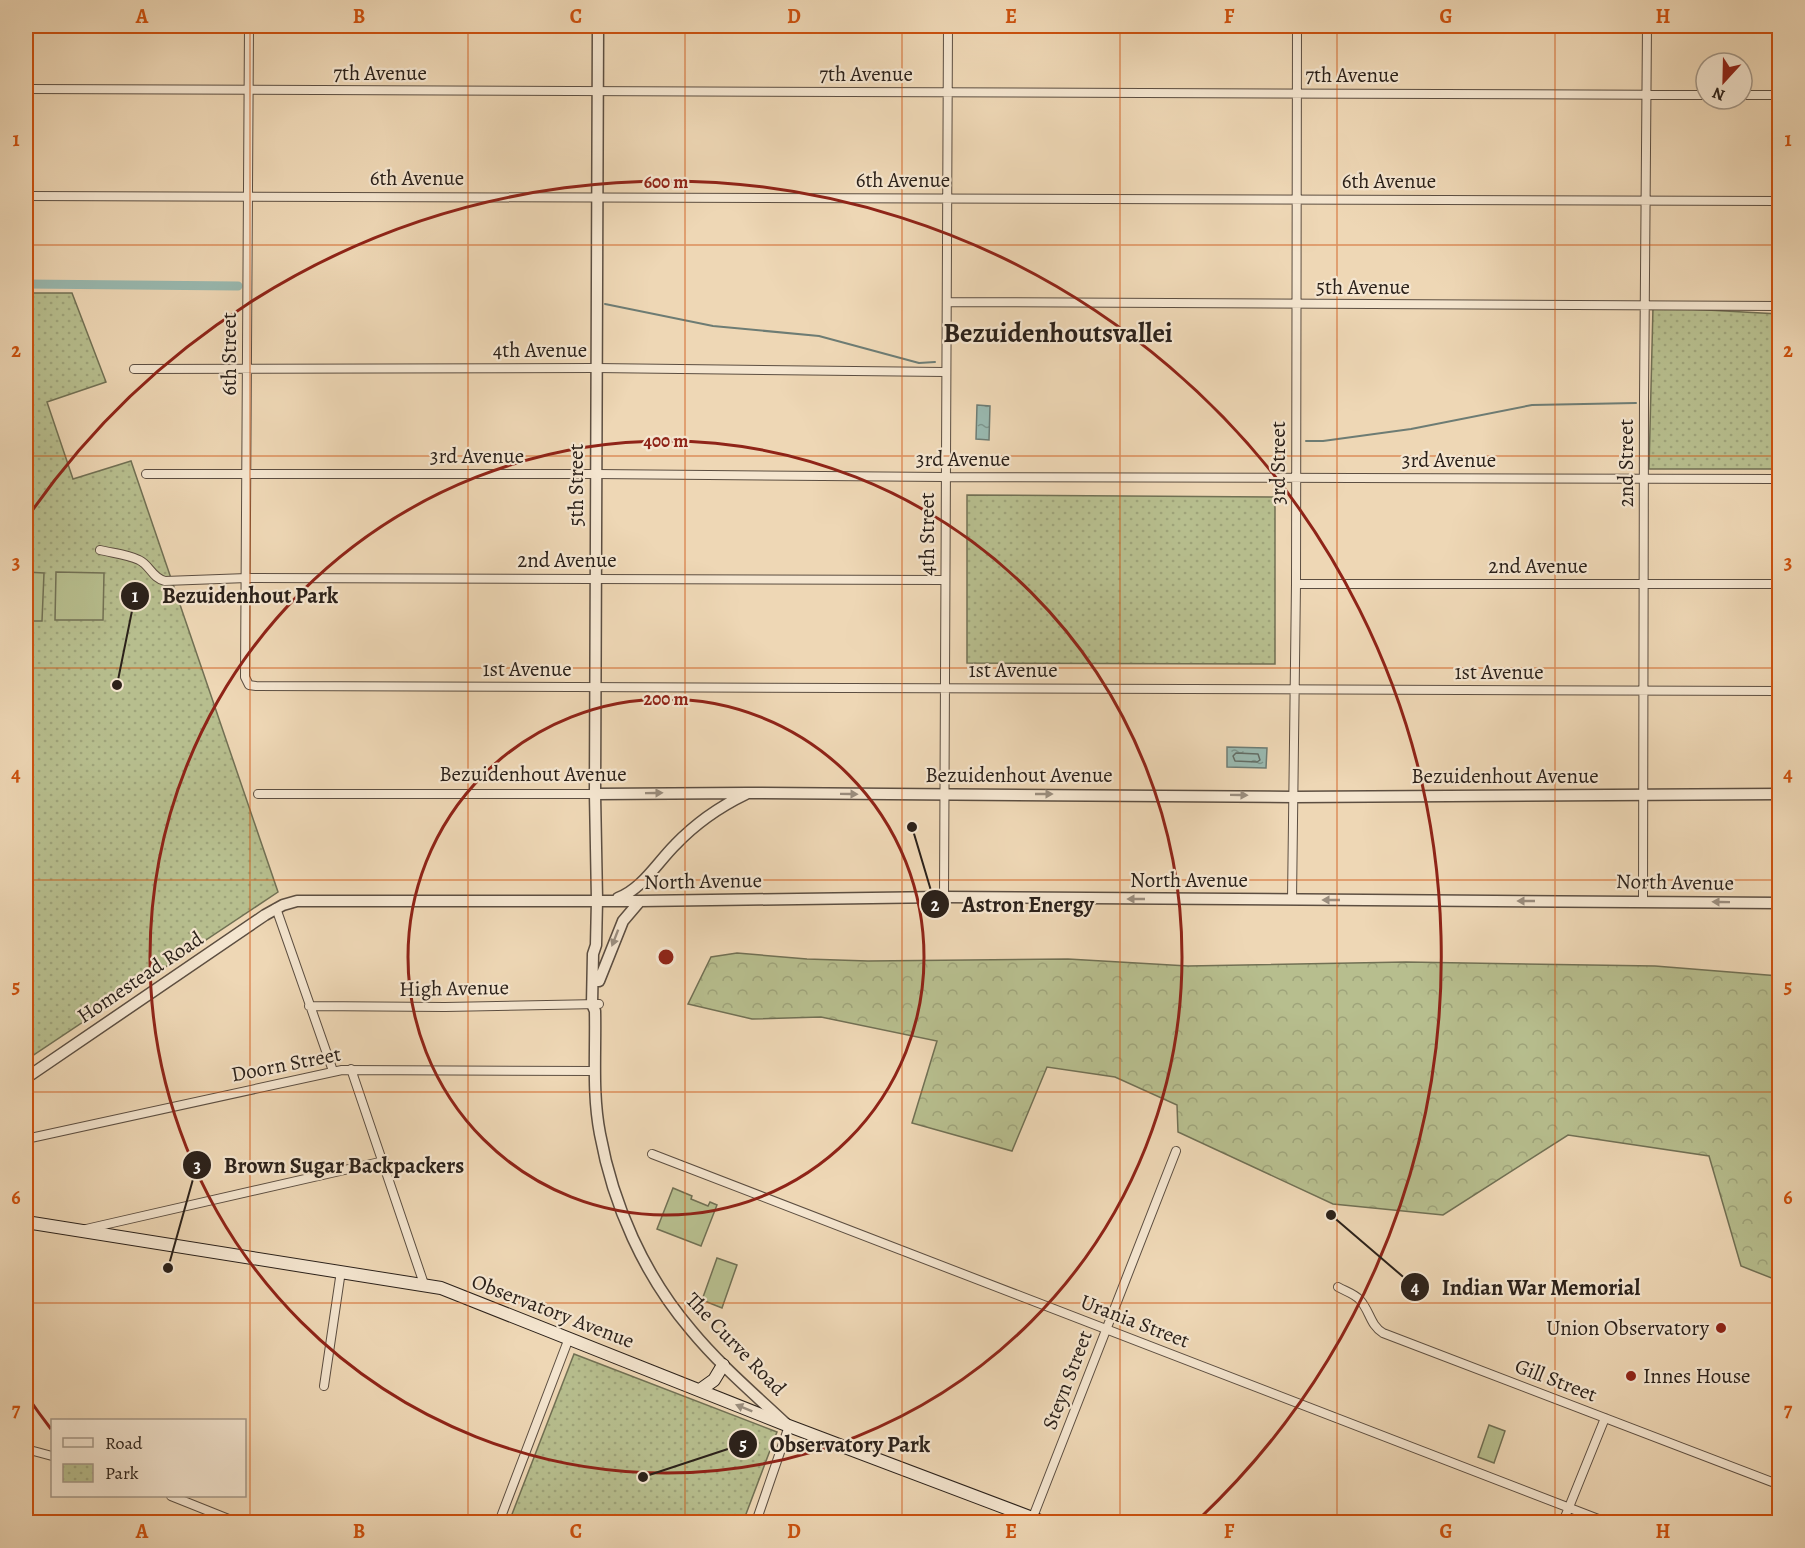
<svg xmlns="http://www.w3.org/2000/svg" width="1805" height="1548" font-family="Alegreya,serif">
<defs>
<pattern id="forest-crowns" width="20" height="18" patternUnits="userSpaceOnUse" patternTransform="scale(1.5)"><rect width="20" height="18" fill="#b7be8e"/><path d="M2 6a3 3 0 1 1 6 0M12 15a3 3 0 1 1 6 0" fill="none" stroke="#9ea37a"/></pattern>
<pattern id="park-dots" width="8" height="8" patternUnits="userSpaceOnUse" patternTransform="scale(1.5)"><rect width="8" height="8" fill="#b7be8e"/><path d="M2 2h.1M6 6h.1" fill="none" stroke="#9ea37a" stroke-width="1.8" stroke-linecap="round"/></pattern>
<pattern id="water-ripples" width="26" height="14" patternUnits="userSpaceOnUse" patternTransform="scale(1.5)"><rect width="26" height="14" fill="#99b9b0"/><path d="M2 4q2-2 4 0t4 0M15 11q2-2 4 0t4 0" fill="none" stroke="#7d968e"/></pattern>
</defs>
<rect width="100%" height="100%" fill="#eed7b5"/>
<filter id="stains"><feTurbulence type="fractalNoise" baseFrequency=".00333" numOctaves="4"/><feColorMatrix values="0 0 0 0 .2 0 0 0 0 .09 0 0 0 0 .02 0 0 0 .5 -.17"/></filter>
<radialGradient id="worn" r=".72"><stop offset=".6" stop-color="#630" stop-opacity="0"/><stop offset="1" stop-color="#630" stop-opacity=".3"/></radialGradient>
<path fill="url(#forest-crowns)" stroke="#717054" stroke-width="1.5" d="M 737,953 L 807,959 L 868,961 L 1068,959 L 1188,966 L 1406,962 L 1655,966 L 1779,976 L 1779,1281 L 1741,1266 L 1709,1156 L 1568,1135 L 1443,1215 L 1333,1204 L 1178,1132 L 1177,1105 L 1115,1077 L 1047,1067 L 1012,1151 L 912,1123 L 937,1041 L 821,1017 L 752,1019 L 688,1004 L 711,957 Z"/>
<path fill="url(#park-dots)" stroke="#717054" stroke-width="1.5" d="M 26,293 L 72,293 L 106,382 L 47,402 L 73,479 L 131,461 L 278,892 L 26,1060 Z
M 1653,307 L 1779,314 L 1779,469 L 1649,469 Z
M 967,495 L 1275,497 L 1275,664 L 967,663 Z
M 574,1354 L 777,1432 L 743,1522 L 509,1522 Z"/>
<path fill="#b7be8e" stroke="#717054" stroke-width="1.5" d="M 26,572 L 44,573 L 42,621 L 26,621 Z
M 56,572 L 104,573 L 103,620 L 55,620 Z
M 673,1188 L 692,1196 L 691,1199 L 708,1206 L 710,1202 L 717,1205 L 701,1246 L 657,1229 Z
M 717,1258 L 737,1265 L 722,1308 L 702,1300 Z
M 1489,1425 L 1505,1431 L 1494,1463 L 1478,1457 Z"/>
<path fill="url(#water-ripples)" stroke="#6d7c74" stroke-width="1.5" d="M 977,405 L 990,406 L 989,440 L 976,439 Z
M 1227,747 L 1267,748 L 1266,768 L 1227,767 Z"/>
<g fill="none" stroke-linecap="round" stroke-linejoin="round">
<path stroke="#626d65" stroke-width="1.5" d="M 1236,753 L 1258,754 L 1260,760 L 1257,762 L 1235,761 L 1233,756 Z"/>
<path stroke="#6d7c74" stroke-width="2" d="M 605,304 L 713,326 L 819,336 L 919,363 L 935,362
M 1306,441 L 1323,441 L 1411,429 L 1532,405 L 1636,403"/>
<path stroke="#99b9b0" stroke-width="9" d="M 26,284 L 238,286"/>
<defs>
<path id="minor" d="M 249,26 L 245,677 L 249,685 L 256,686 L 1780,691
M 26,89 L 1706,95
M 1742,95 L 1780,95
M 26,196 L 1780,201
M 947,302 L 1780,306
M 134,369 L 596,368 L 945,372
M 146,474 L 596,474 L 944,477 L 1780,479
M 100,550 C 112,553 127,554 139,560 C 150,565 152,578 165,581 L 247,578 L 945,580
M 1296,584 L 1780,584
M 258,794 L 595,794
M 944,897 L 948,26
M 1292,900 L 1296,584 L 1297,26
M 1643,901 L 1644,399 L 1647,26
M 276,908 L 333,1071
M 309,1006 L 445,1007 L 599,1004
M 351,1069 L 424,1284
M 26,1139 L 342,1070 L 595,1071
M 652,1154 L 1606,1522
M 86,1229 L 384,1161
M 1338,1287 C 1345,1291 1355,1294 1360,1300 C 1370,1311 1370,1325 1383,1333 L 1780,1485
M 324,1386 L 341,1271
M 26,1449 L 52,1456
M 171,1496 L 236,1522
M 499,1522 L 569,1338
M 756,1522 L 789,1426
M 1031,1522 L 1176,1151
M 1563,1522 L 1605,1418"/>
<path id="tertiary" d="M 598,26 L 595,794 L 597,900 L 596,945 L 593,954 L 592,1004 L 595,1011 C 596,1052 592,1093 600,1134 C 613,1205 644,1275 691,1330 C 719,1364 753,1393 785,1423
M 595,794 L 748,793 L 1294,797 L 1780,794
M 618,898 C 642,889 657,863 675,845 C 696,823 719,807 746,794
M 599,981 L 623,921 L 640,901
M 26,1078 L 265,915 L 283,905 L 297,901 L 640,901 L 944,897 L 1780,903"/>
<path id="secondary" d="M 26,1222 L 441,1288 L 789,1426 L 1043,1522
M 700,1390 L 714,1380 L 723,1365"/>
</defs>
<use href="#minor" stroke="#5c4e41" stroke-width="10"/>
<use href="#tertiary" stroke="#5c4e41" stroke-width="13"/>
<use href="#secondary" stroke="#2b211a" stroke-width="14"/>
<use href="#minor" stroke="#f4e5cf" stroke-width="8"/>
<use href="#tertiary" stroke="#f4e5cf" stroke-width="10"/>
<use href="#secondary" stroke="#f4e5cf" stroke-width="12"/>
</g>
<defs><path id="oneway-solid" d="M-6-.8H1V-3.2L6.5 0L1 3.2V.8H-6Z" transform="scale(1.5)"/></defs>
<g fill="#9a8d7e">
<use href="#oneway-solid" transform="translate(654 793) rotate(-1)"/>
<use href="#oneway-solid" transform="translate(849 794) rotate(1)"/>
<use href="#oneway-solid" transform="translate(1044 794)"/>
<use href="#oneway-solid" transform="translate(1239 795) rotate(1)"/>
<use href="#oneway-solid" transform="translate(1136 899) rotate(-180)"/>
<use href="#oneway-solid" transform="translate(1331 900) rotate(-180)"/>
<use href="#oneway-solid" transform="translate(1526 901) rotate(-180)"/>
<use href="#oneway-solid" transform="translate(1721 902) rotate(-179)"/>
<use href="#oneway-solid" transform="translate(615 938) rotate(111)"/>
<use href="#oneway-solid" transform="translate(744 1408) rotate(-158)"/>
</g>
<path fill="none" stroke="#cc510e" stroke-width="1.5" stroke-opacity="0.55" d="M 250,26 L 250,1522M 468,26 L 468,1522M 685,26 L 685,1522M 902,26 L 902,1522M 1120,26 L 1120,1522M 1337,26 L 1337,1522M 1555,26 L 1555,1522M 26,245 L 1780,245M 26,456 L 1780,456M 26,668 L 1780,668M 26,880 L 1780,880M 26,1092 L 1780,1092M 26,1303 L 1780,1303"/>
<g fill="none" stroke="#8f2418" stroke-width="3">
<circle cx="666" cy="957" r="258"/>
<circle cx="666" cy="957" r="516"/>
<path d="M51 1429A775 775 0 0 1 27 1396M27 518A775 775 0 1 1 1199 1519"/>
</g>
<g fill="#8f2418" stroke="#f4e5cf" stroke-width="2">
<circle cx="1721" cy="1328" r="6"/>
<circle cx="1631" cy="1376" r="6"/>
</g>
<g text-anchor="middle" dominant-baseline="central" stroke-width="4.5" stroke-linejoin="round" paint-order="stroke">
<g font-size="21" fill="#2b211a" stroke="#f4e5cf">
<text x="380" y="73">7th Avenue</text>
<text x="866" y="74">7th Avenue</text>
<text x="1352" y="75">7th Avenue</text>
<text x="417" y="178">6th Avenue</text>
<text x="903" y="180">6th Avenue</text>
<text x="1389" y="181">6th Avenue</text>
<text x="1363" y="287">5th Avenue</text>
<text x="540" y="350">4th Avenue</text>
<text transform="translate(229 354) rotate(-90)">6th Street</text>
<text x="477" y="456">3rd Avenue</text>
<text x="963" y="459">3rd Avenue</text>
<text x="1449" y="460">3rd Avenue</text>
<text transform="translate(1278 463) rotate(-90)">3rd Street</text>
<text transform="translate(1626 463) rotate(-90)">2nd Street</text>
<text transform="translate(576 485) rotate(-90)">5th Street</text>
<text transform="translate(927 534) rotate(-90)">4th Street</text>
<text x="567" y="560">2nd Avenue</text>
<text x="1538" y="566">2nd Avenue</text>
<text x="527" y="669">1st Avenue</text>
<text x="1013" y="670">1st Avenue</text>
<text x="1499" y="672">1st Avenue</text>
<text x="533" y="774">Bezuidenhout Avenue</text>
<text x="1019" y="775">Bezuidenhout Avenue</text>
<text x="1505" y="776">Bezuidenhout Avenue</text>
<text x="1189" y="880">North Avenue</text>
<text transform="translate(703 881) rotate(-1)">North Avenue</text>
<text transform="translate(1675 882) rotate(1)">North Avenue</text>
<text transform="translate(140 977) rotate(-34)">Homestead Road</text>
<text transform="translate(454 988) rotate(-1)">High Avenue</text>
<text transform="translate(286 1064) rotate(-11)">Doorn Street</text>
<text transform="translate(553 1311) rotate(21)">Observatory Avenue</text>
<text transform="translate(1135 1321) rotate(21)">Urania Street</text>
<text transform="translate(736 1344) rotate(46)">The Curve Road</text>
<text transform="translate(1067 1380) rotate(-69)">Steyn Street</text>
<text transform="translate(1556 1380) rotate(21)">Gill Street</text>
</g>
<g font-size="21" fill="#2b211a" stroke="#f4e5cf" text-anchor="end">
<text x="1709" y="1328">Union Observatory</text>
<text x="1643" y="1376" text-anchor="start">Innes House</text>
</g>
<g font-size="27" font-weight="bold" fill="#2b211a" stroke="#f4e5cf">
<text x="1058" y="333">Bezuidenhoutsvallei</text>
</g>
</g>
<circle cx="666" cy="957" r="9" fill="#8f2418" stroke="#f4e5cf" stroke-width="3"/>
<g font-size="18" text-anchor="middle" font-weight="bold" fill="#8f2418" stroke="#f4e5cf" stroke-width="4.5" stroke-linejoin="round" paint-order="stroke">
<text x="666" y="188">600 m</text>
<text x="666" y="447">400 m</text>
<text x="666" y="705">200 m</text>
</g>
<path fill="none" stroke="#2b211a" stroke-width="2" d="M117 685L135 596M912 827L935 904M168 1268L197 1165M1331 1215L1415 1287M643 1477L743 1444"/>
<g fill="#2b211a" stroke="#f4e5cf" stroke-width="2">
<circle cx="117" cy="685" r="6"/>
<circle cx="912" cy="827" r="6"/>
<circle cx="168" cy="1268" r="6"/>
<circle cx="1331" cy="1215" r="6"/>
<circle cx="643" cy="1477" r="6"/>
<circle cx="135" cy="596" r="15"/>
<circle cx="935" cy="904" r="15"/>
<circle cx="197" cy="1165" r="15"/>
<circle cx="1415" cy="1287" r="15"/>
<circle cx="743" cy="1444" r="15"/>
</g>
<g font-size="18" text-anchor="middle" font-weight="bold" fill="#fff">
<text x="135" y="602">1</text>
<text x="935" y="911">2</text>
<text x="197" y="1172">3</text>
<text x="1415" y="1293">4</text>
<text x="743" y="1450">5</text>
</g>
<g font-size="22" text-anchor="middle" font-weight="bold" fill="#2b211a" stroke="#f4e5cf" stroke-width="4.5" stroke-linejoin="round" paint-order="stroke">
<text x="250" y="603">Bezuidenhout Park</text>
<text x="1028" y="912">Astron Energy</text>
<text x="344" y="1173">Brown Sugar Backpackers</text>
<text x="1541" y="1295">Indian War Memorial</text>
<text x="850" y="1452">Observatory Park</text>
</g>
<rect width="1805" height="1548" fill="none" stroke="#eed7b5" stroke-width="66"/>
<rect x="51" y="1419" width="195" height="78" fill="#f4e5cf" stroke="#a49787" stroke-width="1.5"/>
<rect x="63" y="1438" width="30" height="9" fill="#f4e5cf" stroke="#a49787" stroke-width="1.5"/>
<text x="105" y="1449" font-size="18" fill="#2b211a">Road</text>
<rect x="63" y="1464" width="30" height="18" fill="url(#park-dots)" stroke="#a49787" stroke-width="1.5"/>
<text x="105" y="1479" font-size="18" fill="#2b211a">Park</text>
<g transform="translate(1724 81) rotate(202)"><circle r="28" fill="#f4e5cf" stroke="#a49787" stroke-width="1.5"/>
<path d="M0-4.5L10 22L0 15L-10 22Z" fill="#8f2418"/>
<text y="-9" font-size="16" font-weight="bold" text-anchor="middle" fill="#2b211a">N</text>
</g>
<rect x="33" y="33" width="1739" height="1482" fill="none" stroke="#cc510e" stroke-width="2"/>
<g font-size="20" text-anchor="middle" font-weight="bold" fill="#cc510e">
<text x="142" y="23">A</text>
<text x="359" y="23">B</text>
<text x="576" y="23">C</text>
<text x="794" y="23">D</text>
<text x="1011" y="23">E</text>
<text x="1229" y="23">F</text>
<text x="1446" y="23">G</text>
<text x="1663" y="23">H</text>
<text x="16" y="146">1</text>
<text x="1788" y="146">1</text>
<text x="16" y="357">2</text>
<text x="1788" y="357">2</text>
<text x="16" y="569">3</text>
<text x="1788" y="569">3</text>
<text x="16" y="781">4</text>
<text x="1788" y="781">4</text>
<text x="16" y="993">5</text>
<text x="1788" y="993">5</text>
<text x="16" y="1204">6</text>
<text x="1788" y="1204">6</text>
<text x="16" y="1416">7</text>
<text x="1788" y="1416">7</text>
<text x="142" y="1538">A</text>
<text x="359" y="1538">B</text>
<text x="576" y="1538">C</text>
<text x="794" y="1538">D</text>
<text x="1011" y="1538">E</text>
<text x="1229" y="1538">F</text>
<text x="1446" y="1538">G</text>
<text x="1663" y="1538">H</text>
</g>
<rect width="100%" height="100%" filter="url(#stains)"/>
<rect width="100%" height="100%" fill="url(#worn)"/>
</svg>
